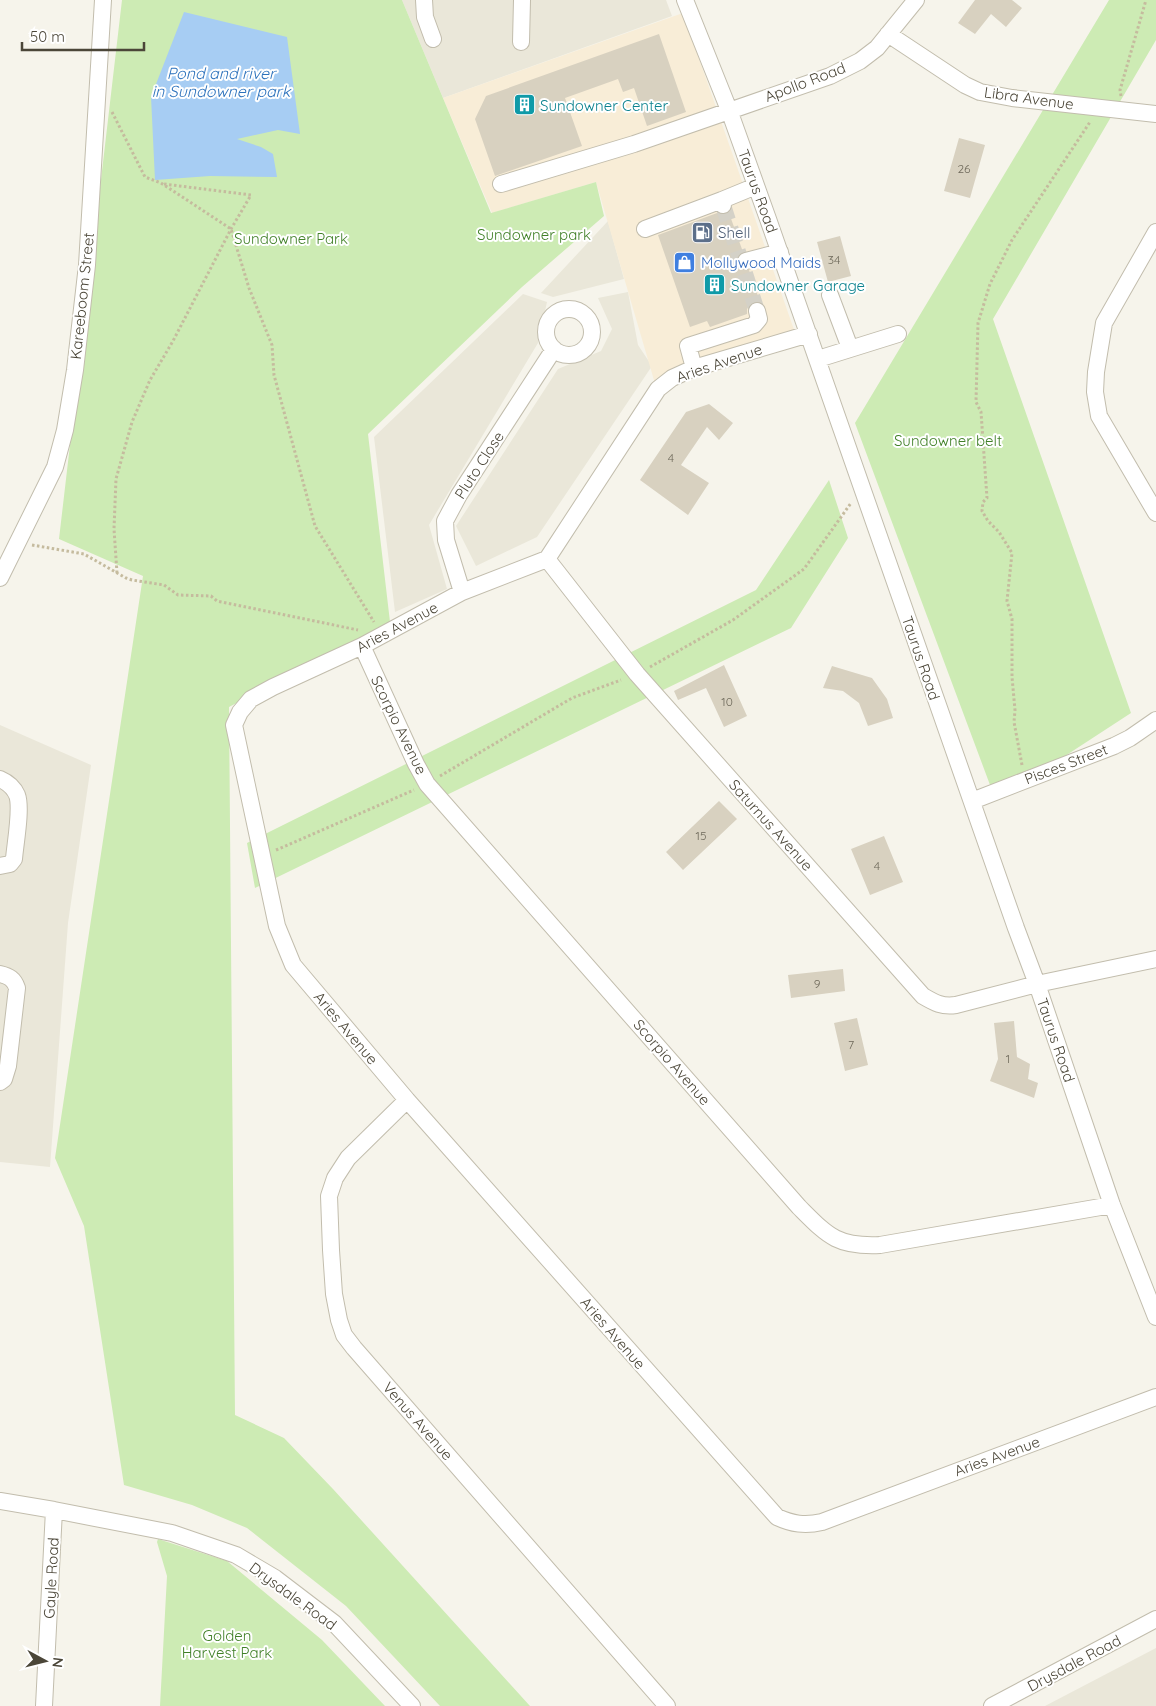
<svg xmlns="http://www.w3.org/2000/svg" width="1156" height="1706" font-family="Quicksand,sans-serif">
<rect width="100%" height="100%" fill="#f6f4eb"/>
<path fill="#eae7d9" d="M 402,0 L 666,0 L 672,16 L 443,98 Z
M 608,221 L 624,279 L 553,297 L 541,293 Z
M 628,292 L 638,345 L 652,366 L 537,537 L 476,566 L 456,526 L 558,369 L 601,351 L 612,329 L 598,298 Z
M 523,294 L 547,302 L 538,343 L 429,525 L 447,589 L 395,612 L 374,437 Z
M 0,725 L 91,765 L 68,923 L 50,1167 L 0,1162 Z
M 1156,1648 L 1156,1706 L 1045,1706 Z"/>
<path fill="#f8edd7" d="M 683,13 L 798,341 L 656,387 L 596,182 L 492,213 L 443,98 Z"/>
<path fill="#cdebb4" d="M 122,0 L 402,0 L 491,213 L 596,182 L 604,216 L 522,287 L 368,434 L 390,622 L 229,707 L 235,1415 L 284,1438 L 333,1489 L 530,1706 L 440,1706 L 346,1606 L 247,1528 L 192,1505 L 124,1485 L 84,1226 L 55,1158 L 143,576 L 59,539 Z
M 1109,0 L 1156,0 L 1156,40 L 993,319 L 1131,713 L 996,801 L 855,423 Z
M 829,480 L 848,538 L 791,628 L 255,888 L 247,843 L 756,590 Z
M 158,1539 L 227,1561 L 322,1640 L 385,1706 L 160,1706 L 167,1576 L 157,1542 Z"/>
<path fill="#a7cdf3" d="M 184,12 L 287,37 L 300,134 L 278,130 L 237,139 L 261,147 L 273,154 L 277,177 L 210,176 L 155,180 L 151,97 Z"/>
<path fill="#d8d1c0" d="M 975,0 L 1012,0 L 1022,8 L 1006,27 L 991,14 L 975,34 L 958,23 Z
M 659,34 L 686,112 L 647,126 L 634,88 L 623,92 L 618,79 L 565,98 L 582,146 L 495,176 L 475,119 L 486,96 Z
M 959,138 L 985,145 L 970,198 L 944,191 Z
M 717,213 L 724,215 L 729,213 L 743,252 L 737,258 L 737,264 L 743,270 L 749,270 L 760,302 L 754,301 L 750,304 L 747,309 L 747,314 L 710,327 L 707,321 L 690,327 L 658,235 Z
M 840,236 L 851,276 L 828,282 L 817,242 Z
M 709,404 L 733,423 L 719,440 L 707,427 L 681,465 L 709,483 L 688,515 L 640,480 L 686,412 Z
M 724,665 L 747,716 L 724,727 L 706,688 L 678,700 L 674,691 Z
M 832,666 L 872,678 L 887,699 L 893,718 L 868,726 L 859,703 L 843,691 L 823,688 Z
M 719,801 L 737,819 L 683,870 L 666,852 Z
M 884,836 L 903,882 L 870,895 L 851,849 Z
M 843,969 L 845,991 L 791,998 L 788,975 Z
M 857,1018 L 868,1065 L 845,1071 L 834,1023 Z
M 1014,1021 L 1017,1057 L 1030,1064 L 1028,1079 L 1038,1083 L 1034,1098 L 990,1081 L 998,1059 L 994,1023 Z"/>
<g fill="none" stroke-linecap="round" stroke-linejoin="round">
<path stroke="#d4d1c7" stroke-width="16" stroke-dasharray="16 8" stroke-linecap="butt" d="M 723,205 L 757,311"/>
<defs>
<path id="minor" d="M 424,0 L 425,17 L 433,39
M 685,0 L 729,110 L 768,219 L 1016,928 L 1037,984 L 1112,1205 L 1156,1317
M 888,34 L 965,85 L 980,92 L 1012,98 L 1156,114
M 521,42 L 522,0
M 501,184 L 634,144 L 830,76 L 860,61 L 877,48 L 916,0
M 722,200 L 756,186
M 645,229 L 722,200 L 723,205
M 1156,232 L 1104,323 L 1096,372 L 1095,392 L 1099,416 L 1156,513
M 746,261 L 780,252
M 830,295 L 850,348
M546 332a23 23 0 1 1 46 0a23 23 0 1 1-46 0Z
M 809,334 L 694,368 L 672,378 L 658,389 L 547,559 L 462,592 L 362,646 L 273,687 L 251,699 L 240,712 L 234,725 L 277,926 L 293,965 L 407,1100 L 777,1517 C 792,1524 805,1526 822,1522 L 1156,1397
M 818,359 L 898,334
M 694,368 L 688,346 L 754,325 L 759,319 L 757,311
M 547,559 L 637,674 L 923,996 C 935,1003 942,1007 956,1005 L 1037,984 L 1156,959
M 0,578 L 55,467 L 65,430 L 75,370 L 87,265 L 103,0
M 462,592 L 446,540 L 445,521 L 459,495 L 554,349
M 362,646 L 416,764 L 427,784 L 799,1207 C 828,1236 837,1247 880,1245 L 1112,1205
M 0,779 C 7,782 14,788 17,795 C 22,808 15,845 14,859 L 10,864 L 0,866
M 972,801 L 1114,746 L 1130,738 L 1156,720
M 0,974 C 9,976 14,979 17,988 L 8,1066 L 4,1079 L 0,1082
M 407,1100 L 348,1158 L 335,1178 L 329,1196 L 331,1250 L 334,1294 L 339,1320 L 344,1335 L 354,1348 L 667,1706
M 0,1501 L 54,1510 L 172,1533 L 236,1555 L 275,1578 L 334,1623 L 412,1706
M 44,1706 L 54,1510
M 992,1706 L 1156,1619"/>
</defs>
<use href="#minor" stroke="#c2bdad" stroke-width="18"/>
<path stroke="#c5bb9e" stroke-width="3" stroke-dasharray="2.5 2.5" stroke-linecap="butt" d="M 1121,96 L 1120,90 L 1146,0
M 112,112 L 145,177 L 161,183 L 231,229 L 249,288 L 272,345 L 274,375 L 315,526 L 374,622
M 32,545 L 84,554 L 126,578 L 132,580 L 164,585 L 178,595 L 211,596 L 217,601 L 358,630
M 117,573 L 114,529 L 116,479 L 132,422 L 150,380 L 173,341 L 231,229 L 251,195 L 164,184
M 650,667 L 733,620 L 804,569 L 851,503
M 1022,765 L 1014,722 L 1015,710 L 1012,677 L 1012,619 L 1007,601 L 1012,553 L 999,532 L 988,521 L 982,511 L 983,502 L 987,498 L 981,412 L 976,402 L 978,323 L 990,284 L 1012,240 L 1090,122
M 440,776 L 572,698 L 621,680
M 276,850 L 414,790"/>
<use href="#minor" stroke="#fff" stroke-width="16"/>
</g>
<defs>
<symbol id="building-square" viewBox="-11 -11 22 22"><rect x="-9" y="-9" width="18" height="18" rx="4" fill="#0f9aa8" stroke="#fff"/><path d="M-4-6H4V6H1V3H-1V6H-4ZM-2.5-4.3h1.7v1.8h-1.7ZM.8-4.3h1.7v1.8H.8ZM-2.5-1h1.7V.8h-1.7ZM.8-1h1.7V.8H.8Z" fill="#fff"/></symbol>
<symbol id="fuel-square" viewBox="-11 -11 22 22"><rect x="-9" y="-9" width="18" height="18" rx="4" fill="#5c6f8a" stroke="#fff"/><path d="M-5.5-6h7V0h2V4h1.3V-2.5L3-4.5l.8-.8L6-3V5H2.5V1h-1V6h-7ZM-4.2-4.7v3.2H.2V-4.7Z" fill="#fff"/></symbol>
<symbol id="shop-square" viewBox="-11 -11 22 22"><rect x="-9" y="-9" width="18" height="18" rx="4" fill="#3f7fe0" stroke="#fff"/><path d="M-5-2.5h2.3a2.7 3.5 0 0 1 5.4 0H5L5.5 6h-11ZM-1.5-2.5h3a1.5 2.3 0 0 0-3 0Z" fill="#fff"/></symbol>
</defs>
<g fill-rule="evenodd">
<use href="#building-square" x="512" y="92" width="25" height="25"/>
<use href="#fuel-square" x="690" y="220" width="25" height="25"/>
<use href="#shop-square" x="672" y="250" width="25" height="25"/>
<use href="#building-square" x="702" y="272" width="25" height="25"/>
</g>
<g text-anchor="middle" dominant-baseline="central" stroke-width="4" stroke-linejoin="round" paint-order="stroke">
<g font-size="12" fill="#6e695a">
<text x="964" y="168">26</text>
<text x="834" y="259">34</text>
<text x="671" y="457">4</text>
<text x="727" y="701">10</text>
<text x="701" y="835">15</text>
<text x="877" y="865">4</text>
<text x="817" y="983">9</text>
<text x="851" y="1044">7</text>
<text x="1008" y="1058">1</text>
</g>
<g font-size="15" fill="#4b4638" stroke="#fff">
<text transform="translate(805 82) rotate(-21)">Apollo Road</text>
<text transform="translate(1029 98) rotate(8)">Libra Avenue</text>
<text transform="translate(758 191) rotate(70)">Taurus Road</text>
<text transform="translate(82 296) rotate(-84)">Kareeboom Street</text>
<text transform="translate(719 363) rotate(-19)">Aries Avenue</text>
<text transform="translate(479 465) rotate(-57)">Pluto Close</text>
<text transform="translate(397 627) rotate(-28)">Aries Avenue</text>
<text transform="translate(921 658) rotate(71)">Taurus Road</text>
<text transform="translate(399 725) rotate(64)">Scorpio Avenue</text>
<text transform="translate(1066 764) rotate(-21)">Pisces Street</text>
<text transform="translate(771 825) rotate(48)">Saturnus Avenue</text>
<text transform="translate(346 1028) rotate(50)">Aries Avenue</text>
<text transform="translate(1056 1040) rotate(71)">Taurus Road</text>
<text transform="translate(672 1062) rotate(49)">Scorpio Avenue</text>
<text transform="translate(613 1333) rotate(49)">Aries Avenue</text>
<text transform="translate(418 1421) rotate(49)">Venus Avenue</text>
<text transform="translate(997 1456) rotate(-20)">Aries Avenue</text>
<text transform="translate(51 1578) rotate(-87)">Gayle Road</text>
<text transform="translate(293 1596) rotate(36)">Drysdale Road</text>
<text transform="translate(1074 1663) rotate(-28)">Drysdale Road</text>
</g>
<g font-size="15" fill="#0d838f" stroke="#fff" text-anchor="start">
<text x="540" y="105">Sundowner Center</text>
<text x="731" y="285">Sundowner Garage</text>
</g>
<g font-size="15" fill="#4e5e75" stroke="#fff" text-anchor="start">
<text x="718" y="232">Shell</text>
</g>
<g font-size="15" fill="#418028" stroke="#fff">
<text x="534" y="234">Sundowner park</text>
<text x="291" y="238">Sundowner Park</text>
<text x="948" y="440">Sundowner belt</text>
<text x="227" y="1635">Golden<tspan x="227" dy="17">Harvest Park</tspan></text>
</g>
<g font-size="15" fill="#366cbe" stroke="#fff" text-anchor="start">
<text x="701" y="262">Mollywood Maids</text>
</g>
<g font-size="16" font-style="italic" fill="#2c72bc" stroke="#fff">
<text x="221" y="73">Pond and river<tspan x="221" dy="18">in Sundowner park</tspan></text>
</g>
</g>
<g transform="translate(45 1661) rotate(97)" stroke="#ffffff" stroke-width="4" paint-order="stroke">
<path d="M0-4L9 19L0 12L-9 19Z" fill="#4b4638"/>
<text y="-8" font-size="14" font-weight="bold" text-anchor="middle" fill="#4b4638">N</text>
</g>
<path d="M22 42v8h122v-8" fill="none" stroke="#4b4638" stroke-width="2.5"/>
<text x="30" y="42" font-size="15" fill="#4b4638" stroke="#ffffff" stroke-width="4" paint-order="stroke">50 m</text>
</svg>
